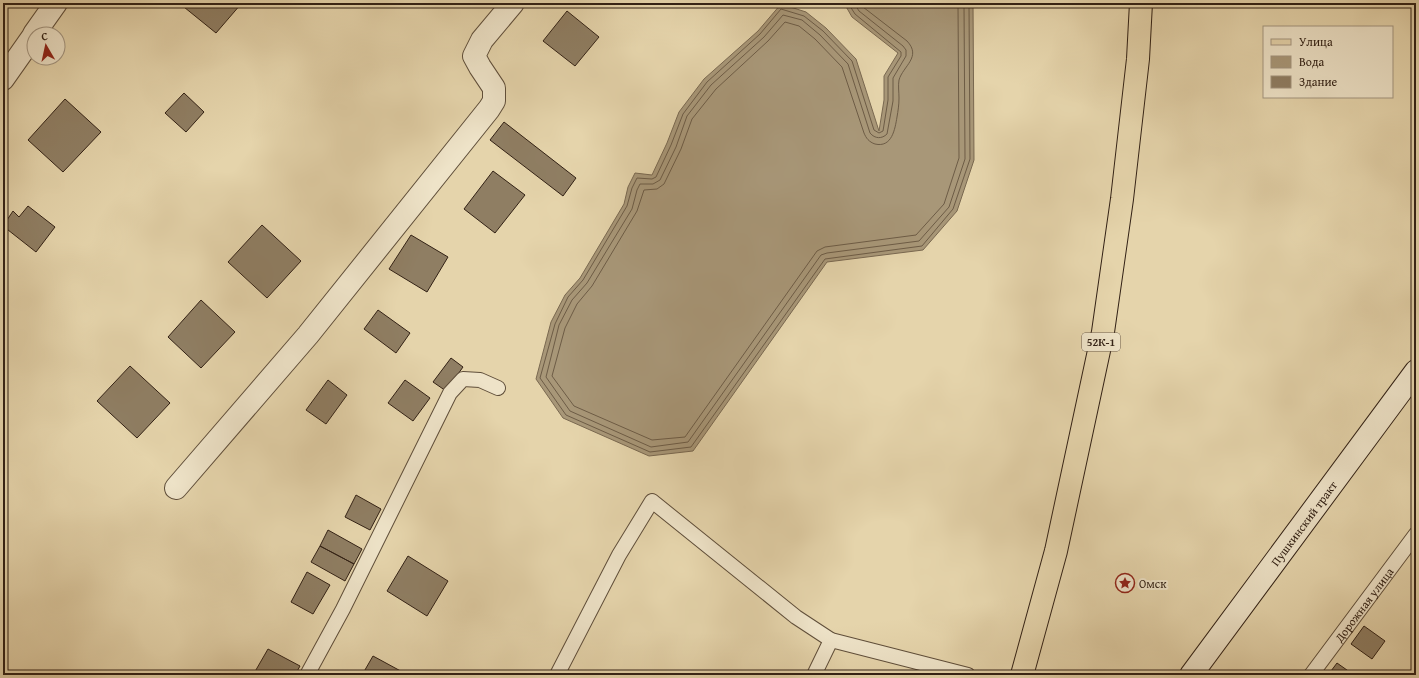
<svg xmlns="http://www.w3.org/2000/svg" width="1419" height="678" font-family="'Gentium Book Plus',serif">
<rect width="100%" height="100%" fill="#e5d4ab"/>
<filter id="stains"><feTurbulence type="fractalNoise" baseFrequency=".005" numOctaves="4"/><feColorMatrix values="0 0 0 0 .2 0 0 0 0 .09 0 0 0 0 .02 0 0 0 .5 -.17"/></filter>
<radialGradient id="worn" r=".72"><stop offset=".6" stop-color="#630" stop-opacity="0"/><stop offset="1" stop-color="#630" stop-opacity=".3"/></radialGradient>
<path fill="#a89778" stroke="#796850" d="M 844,3 L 973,3 L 974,160 L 957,211 L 923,250 L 827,262 L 693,451 L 649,456 L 563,418 L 536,379 L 551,322 L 565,295 L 580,278 L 624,204 L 628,187 L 635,173 L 652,175 L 667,143 L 679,112 L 704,79 L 758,31 L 781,4 L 806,12 L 826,28 L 856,59 L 879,131 L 884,100 L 884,76 L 898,53 L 852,17 Z"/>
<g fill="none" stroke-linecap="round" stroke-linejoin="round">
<path stroke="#6d5c46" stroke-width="1" d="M 848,3 L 855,14 L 901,52 L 901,56 L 888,77 L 888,100 L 883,131 L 879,133 L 874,130 L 852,61 L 823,31 L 804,16 L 781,9 L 760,34 L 707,82 L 683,114 L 671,145 L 656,177 L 652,179 L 637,178 L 632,188 L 627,206 L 583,280 L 568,297 L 555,324 L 540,378 L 566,415 L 650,452 L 691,447 L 825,259 L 922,246 L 953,209 L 970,159 L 969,3
M 854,3 L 859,11 L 903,46 L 906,50 L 906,56 L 893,78 L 893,101 L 887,134 C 882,139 875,139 870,133 L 848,64 L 820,35 L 802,20 L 783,15 L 764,37 L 711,85 L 687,116 L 676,147 L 660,180 L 653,184 L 640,184 L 637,190 L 632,209 L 587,283 L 572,300 L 559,325 L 546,377 L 570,411 L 651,447 L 688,442 L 821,255 L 827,253 L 919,241 L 949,207 L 965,159 L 964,3
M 861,3 L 863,7 L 907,41 C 922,57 903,66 899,80 C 898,85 899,93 899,98 C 899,105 898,111 897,117 C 895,129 892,148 875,144 C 869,142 866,138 864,133 L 842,67 L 815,39 L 799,26 L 785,22 L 768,41 L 716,89 L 692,119 L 681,149 L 664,184 L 657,189 L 644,190 L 637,211 L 592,286 L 577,304 L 565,328 L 552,376 L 574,406 L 652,440 L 685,437 L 817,251 L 825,247 L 916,235 L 944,204 L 959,158 L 958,3"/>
</g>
<path fill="#8f7e63" stroke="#322115" d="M 179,3 L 240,3 L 241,4 L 216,33 Z
M 567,11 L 599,37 L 575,66 L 543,41 Z
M 184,93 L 204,112 L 186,132 L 165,113 Z
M 65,99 L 101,132 L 63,172 L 28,140 Z
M 504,122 L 576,178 L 563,196 L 490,140 Z
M 493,171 L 525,195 L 495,233 L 464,209 Z
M 28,206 L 55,227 L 36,252 L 3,226 L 13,211 L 19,217 Z
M 262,225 L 301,261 L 267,298 L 228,262 Z
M 411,235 L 448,257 L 427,292 L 389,269 Z
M 201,300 L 235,332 L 201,368 L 168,337 Z
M 378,310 L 410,333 L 396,353 L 364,329 Z
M 451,358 L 463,367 L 446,391 L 433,382 Z
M 130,366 L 170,403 L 137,438 L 97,401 Z
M 328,380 L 347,395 L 326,424 L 306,410 Z
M 405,380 L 430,398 L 413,421 L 388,403 Z
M 356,495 L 381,509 L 370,530 L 345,517 Z
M 328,530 L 362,549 L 354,564 L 320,546 Z
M 320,546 L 354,564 L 345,581 L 311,562 Z
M 408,556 L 448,581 L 427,616 L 387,591 Z
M 307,572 L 330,585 L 313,614 L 291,602 Z
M 1364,626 L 1385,641 L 1372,659 L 1351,644 Z
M 268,649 L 300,666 L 295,675 L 253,675 Z
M 373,656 L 408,675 L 362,675 Z
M 1337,663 L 1354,675 L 1328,675 Z"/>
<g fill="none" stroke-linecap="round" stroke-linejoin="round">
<defs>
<g id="service">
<path d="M 307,675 L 343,609 L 450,393 L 463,379 L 480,380 L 498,388"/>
<path d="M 557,675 L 619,555 L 652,501 L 796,617 L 831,640 L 968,675"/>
<path d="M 814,675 L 831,640"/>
<path id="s1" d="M 1311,675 L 1416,534"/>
</g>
<path id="minor" d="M 34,34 L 56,3
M 3,79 L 34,35
M 176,488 L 308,335 L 489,109 L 494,101 L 494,88 L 480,67 L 474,56 L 482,40 L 513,3"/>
<g id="secondary">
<path id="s2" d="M 1191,675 L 1416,371"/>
</g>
<path id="primary" d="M 1022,675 L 1056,551 L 1103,332 L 1122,199 L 1138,59 L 1141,3"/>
</defs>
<use href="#service" stroke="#5f4e3a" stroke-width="16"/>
<use href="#minor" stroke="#5f4e3a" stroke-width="24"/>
<use href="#secondary" stroke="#322115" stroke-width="24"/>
<use href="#primary" stroke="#322115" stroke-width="24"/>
<use href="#service" stroke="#eee3c8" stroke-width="14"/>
<use href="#minor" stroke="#eee3c8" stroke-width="22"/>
<use href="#secondary" stroke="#eee3c8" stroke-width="22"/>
<use href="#primary" stroke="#e5d4ab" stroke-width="22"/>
</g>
<defs>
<symbol id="sight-ring" viewBox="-11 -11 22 22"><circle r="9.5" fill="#eee3c8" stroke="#8f2418" stroke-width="1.5"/><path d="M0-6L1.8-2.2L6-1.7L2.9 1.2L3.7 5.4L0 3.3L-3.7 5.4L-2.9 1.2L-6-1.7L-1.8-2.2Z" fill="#8f2418"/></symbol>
</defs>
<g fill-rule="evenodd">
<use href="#sight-ring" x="1114" y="572" width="22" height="22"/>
</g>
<g text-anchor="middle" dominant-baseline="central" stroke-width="4" stroke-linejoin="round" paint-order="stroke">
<rect fill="#eee3c8" stroke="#6a5b4b" stroke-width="1" x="1082" y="333" width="38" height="18" rx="3"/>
<g font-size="11" font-weight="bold" fill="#322115">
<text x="1101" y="342">52К-1</text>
</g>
<g font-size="12" fill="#322115" stroke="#eee3c8">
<text stroke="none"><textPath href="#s2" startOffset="189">Пушкинский тракт</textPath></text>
<text stroke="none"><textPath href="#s1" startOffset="88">Дорожная улица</textPath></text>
</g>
<g font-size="12" fill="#322115" stroke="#eee3c8" text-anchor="start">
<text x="1139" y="583">Омск</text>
</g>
</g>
<rect width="1419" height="678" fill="none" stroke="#e5d4ab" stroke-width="16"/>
<rect x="4" y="4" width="1411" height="670" fill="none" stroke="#322115" stroke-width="2"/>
<rect x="8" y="8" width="1403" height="662" fill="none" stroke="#322115"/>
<rect x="1263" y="26" width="130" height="72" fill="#eee3c8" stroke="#a39580"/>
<rect x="1271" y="39" width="20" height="6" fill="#e5d4ab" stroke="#a39580"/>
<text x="1299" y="46" font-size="12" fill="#322115">Улица</text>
<rect x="1271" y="56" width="20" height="12" fill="#a89778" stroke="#a39580"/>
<text x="1299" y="66" font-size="12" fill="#322115">Вода</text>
<rect x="1271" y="76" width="20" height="12" fill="#8f7e63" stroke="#a39580"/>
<text x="1299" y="86" font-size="12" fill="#322115">Здание</text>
<g transform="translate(46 46) rotate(351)"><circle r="19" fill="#eee3c8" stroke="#a39580"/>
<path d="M0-3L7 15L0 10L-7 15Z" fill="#8f2418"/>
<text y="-6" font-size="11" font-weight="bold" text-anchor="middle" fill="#322115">С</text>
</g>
<rect width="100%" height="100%" filter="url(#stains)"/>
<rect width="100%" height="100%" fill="url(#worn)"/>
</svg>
